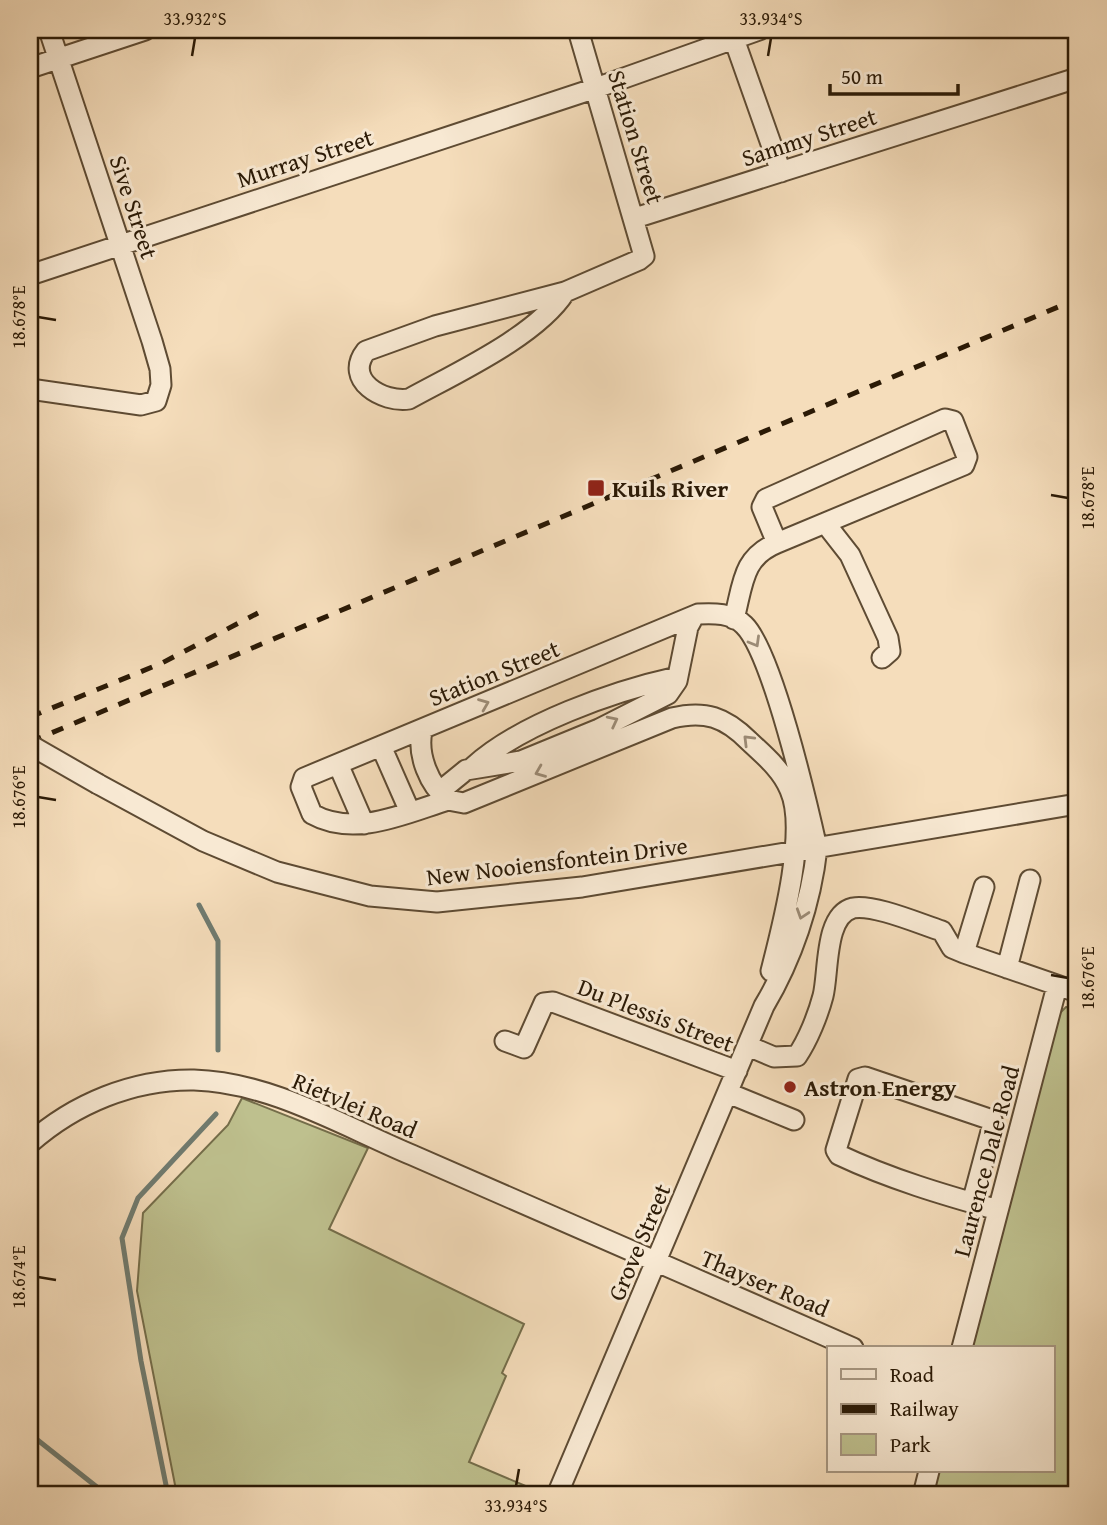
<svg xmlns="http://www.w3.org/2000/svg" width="1107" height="1525" font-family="'Gentium Book Plus',serif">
<rect width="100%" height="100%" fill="#f5ddbb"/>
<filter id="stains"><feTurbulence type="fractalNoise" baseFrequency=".00286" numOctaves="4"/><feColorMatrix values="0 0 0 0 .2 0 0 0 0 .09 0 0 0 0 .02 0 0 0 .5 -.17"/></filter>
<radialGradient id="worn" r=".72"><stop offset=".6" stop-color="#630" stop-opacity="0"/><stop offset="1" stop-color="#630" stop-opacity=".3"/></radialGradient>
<path fill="#bec08e" stroke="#746d4a" stroke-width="2" d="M 1066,1007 L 1077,1009 L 1077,1495 L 932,1495 L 939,1471 L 1053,1471 L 1053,1348 L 971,1348 L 1060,1013 Z
M 242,1098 L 368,1148 L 329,1229 L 524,1324 L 502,1373 L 506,1376 L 469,1462 L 547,1495 L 177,1495 L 137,1291 L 143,1213 L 228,1125 Z"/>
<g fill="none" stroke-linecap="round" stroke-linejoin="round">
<path stroke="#6f7b70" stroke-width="5" d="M 199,905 L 218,941 L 218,1050
M 30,1434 L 107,1495
M 168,1495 L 141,1361 L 122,1238 L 138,1198 L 216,1114"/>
<defs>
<path id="minor" d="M 734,39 L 781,172
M 30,68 L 145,30
M 635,218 L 1077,78
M 30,275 L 596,88 L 759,30
M 565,292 C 537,336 456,373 409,399 C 383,403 343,380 366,351 L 435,326 L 565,292 L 639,260 L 644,256 L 578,30
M 30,389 L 141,405 L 156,401 L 161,385 L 160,369 L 152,341 L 49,30
M 825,523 L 850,555 L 888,638 L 890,651 L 882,658
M 734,619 C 743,585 742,557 777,543 L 964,465 L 967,457 L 953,421 L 945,419 L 766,499 L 762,507 L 777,543
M 422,731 C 417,755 429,785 448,800 L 464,803 L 672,718 C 705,710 725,717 749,741 C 764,755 782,770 790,790 C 808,830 782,928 771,971
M 381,746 L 410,812
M 338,764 L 364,824
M 473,767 C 520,724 614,691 677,677
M 98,784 L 203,841 L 277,872 L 370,896 L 437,902 L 582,887 L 1077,804
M 439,792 L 466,770 L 521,761 L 599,729 L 668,694 L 677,681 L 688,627 L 694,616
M 448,800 C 406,813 355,838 312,814 L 301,787 L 304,778 L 698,614 C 714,613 732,613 744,625 C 772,652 807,803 817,848 C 811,903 792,959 764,1006 L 557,1495
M 984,887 L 964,953 L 1077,992
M 1007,968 L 1030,880
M 505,1041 L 524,1048 L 544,1003 L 553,1002 L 737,1071
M 748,1046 L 774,1057 L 797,1056 C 808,1040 818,1015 823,996 C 829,973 824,915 853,908 C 874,904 920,924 942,931 L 952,948 L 964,953
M 728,1093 L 794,1120
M 30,1143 C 74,1104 133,1079 194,1080 C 270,1082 343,1126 412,1155 C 559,1218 706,1284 853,1348
M 972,1203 L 993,1124 L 992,1120 L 865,1077 L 858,1079 L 836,1150 L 839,1155 C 890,1179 944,1195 998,1210
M 962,1348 L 1057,986
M 923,1495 L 929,1471"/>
</defs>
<use href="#minor" stroke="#5e4b33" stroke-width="23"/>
<use href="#minor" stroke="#f8e9d3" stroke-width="19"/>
<path stroke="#2b1a06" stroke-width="5" stroke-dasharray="12 12" stroke-linecap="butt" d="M 30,717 L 162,663 L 258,613
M 30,742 L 1077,299"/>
<defs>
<path id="minor-bridge" d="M 30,745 L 98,784"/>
</defs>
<use href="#minor-bridge" stroke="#5e4b33" stroke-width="23" stroke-linecap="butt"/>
<use href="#minor-bridge" stroke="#f8e9d3" stroke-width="19"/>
</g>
<defs><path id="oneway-chevron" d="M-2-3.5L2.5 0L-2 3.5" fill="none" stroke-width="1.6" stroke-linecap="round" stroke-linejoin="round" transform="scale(1.75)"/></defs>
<g stroke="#9c8c77">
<use href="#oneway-chevron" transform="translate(755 642) rotate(60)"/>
<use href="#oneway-chevron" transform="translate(484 704) rotate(-22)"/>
<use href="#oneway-chevron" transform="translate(613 721) rotate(-27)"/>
<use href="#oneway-chevron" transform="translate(748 740) rotate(-135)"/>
<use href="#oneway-chevron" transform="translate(540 772) rotate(158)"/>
<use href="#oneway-chevron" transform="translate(802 914) rotate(108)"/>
</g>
<path fill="none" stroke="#2b1a06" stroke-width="2.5" d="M 192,56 L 195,38M 768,56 L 771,38M 38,317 L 56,320M 1051,495 L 1068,498M 38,797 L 56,800M 1051,975 L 1068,978M 38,1277 L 56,1280M 516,1486 L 519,1469"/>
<g fill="#8f2418" stroke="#f8e9d3" stroke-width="2.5">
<rect x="587" y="479" width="18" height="18" rx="3.5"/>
<circle cx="790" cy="1087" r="7"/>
</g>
<g text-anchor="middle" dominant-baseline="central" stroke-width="6" stroke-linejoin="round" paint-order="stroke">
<g font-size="24" fill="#2b1a06" stroke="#f8e9d3">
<text transform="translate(636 137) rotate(73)">Station Street</text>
<text transform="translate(809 137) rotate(-18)">Sammy Street</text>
<text transform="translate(305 158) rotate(-18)">Murray Street</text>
<text transform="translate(134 207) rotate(72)">Sive Street</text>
<text transform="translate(494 673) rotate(-22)">Station Street</text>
<text transform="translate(557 861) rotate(-7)">New Nooiensfontein Drive</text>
<text transform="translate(656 1015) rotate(21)">Du Plessis Street</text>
<text transform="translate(355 1105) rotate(23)">Rietvlei Road</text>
<text transform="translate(986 1161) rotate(-75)">Laurence Dale Road</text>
<text transform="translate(639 1242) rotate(-67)">Grove Street</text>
<text transform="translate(765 1283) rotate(23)">Thayser Road</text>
</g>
<g font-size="24" font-weight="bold" fill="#2b1a06" stroke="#f8e9d3" text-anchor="start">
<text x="612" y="488">Kuils River</text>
<text x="804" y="1087">Astron Energy</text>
</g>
</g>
<rect width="1107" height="1525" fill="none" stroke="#f5ddbb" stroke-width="77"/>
<rect x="827" y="1346" width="228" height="126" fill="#f8e9d3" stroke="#a69681" stroke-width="2"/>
<rect x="841" y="1369" width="35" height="10" fill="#f8e9d3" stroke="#a69681" stroke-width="2"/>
<text x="890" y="1382" font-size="21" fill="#2b1a06">Road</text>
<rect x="841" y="1404" width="35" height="10" fill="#2b1a06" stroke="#a69681" stroke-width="2"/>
<text x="890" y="1416" font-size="21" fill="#2b1a06">Railway</text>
<rect x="841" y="1434" width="35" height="21" fill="#bec08e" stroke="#a69681" stroke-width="2"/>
<text x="890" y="1452" font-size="21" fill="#2b1a06">Park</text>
<path d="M830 84v10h128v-10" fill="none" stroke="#2b1a06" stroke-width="3.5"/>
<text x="841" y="84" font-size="21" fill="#2b1a06" stroke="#f8e9d3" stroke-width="5" paint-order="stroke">50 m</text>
<rect x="38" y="38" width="1030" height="1448" fill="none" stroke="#2b1a06" stroke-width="2.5"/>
<g font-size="18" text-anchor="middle" fill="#2b1a06">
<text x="195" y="25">33.932°S</text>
<text x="771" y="25">33.934°S</text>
<text transform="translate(19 317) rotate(-90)" y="6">18.678°E</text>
<text transform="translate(1088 498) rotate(-90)" y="6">18.678°E</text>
<text transform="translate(19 797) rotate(-90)" y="6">18.676°E</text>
<text transform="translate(1088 978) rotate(-90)" y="6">18.676°E</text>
<text transform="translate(19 1277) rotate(-90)" y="6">18.674°E</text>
<text x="516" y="1512">33.934°S</text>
</g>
<rect width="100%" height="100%" filter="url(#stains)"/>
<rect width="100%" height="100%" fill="url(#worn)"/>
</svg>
